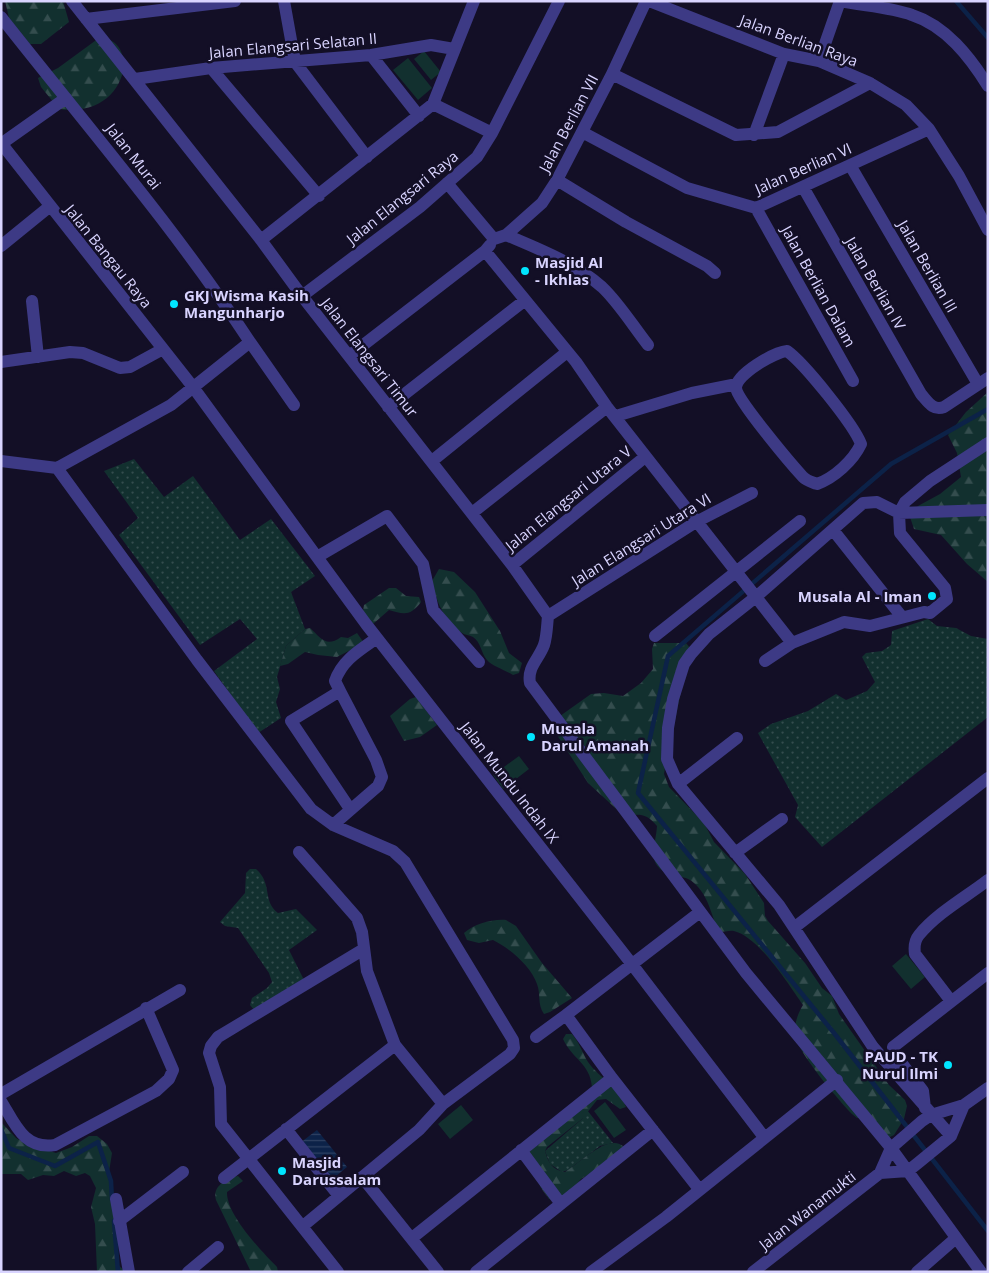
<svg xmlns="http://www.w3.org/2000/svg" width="989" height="1273" font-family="'Open Sans',sans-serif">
<defs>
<pattern id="green-dots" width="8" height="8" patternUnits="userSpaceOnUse" patternTransform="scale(1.25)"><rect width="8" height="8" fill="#12302f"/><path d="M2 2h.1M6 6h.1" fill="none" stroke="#344d4e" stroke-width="1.8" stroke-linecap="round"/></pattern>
<pattern id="forest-firs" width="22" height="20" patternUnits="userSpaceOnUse" patternTransform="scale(1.25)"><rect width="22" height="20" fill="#12302f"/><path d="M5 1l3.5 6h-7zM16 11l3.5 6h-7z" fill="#344d4e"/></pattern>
<pattern id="water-rules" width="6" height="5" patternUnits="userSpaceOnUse" patternTransform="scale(1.25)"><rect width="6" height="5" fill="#0c2248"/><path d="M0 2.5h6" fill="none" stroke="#2f4163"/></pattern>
</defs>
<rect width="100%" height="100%" fill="#130f26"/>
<path fill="url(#green-dots)" d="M 134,459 L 164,497 L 193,476 L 240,540 L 271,519 L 315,576 L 291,592 L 305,629 L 286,646 L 277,677 L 280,689 L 276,702 L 281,718 L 258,733 L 214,671 L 257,639 L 240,619 L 200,645 L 119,535 L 138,518 L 104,471 Z
M 928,619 L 937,626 L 956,628 L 971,636 L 988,639 L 988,717 L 822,847 L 795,817 L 798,805 L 758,733 L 771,724 L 808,711 L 836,694 L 846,700 L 867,691 L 875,682 L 862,657 L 866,653 L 882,651 L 891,645 L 892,631 Z
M 250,869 L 256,869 C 273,884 262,901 278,913 L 296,909 L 317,930 L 289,950 L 304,980 L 254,1010 L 250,1005 L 252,998 L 267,988 L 272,982 L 269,973 L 238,928 L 225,926 L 220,922 L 245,893 L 246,873 Z
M 587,1110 L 613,1143 L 600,1146 L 568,1170 L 562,1172 L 550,1164 L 545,1151 L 582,1119 Z"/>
<path fill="url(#forest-firs)" d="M 5,1 L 63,1 L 69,22 L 41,44 L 30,44 L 9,18 Z
M 99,38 C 141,37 130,119 59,109 L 41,87 L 38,78 L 58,68 Z
M 988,392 L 988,582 L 967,564 L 941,535 L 914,529 L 910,517 L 918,506 L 940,494 L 961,477 L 957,453 L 948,435 L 966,412 Z
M 439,569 L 454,572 L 475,592 L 500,631 L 509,653 L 522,663 L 519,673 L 513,675 C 505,670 492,666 487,660 C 481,653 481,642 473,637 C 469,635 465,635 462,633 C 444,622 436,600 432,581 Z
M 389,588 L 396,588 L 406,596 L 419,597 L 421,602 C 410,617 403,614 389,610 L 373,624 L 363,611 L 364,605 Z
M 310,628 C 321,638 326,648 341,637 L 348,638 L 357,633 L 364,643 L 337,657 L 318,655 L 305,652 L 288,664 L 280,666 L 286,646 L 305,629 Z
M 654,643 L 686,643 L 690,648 L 665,768 L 664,774 L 669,787 L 704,823 L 714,842 L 745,874 L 764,903 L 765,916 L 768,921 L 805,963 L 822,988 L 832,996 L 839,1014 L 889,1085 L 905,1100 L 907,1106 L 904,1119 L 894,1135 L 888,1138 L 873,1119 L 857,1118 L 852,1114 C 839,1100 796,1051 795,1034 C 794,1024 798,1013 803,1005 C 789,985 759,937 734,931 C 730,930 724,932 719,932 C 711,915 709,896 694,883 C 688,877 680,877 672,875 C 644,866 656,846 657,826 C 646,813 640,814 624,816 L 588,783 L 557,735 L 560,716 L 591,694 L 604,693 L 623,696 L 641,683 L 653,669 L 652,649 Z
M 416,697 L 437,725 L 420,737 L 404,741 L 390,716 L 410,699 Z
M 506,920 L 516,926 L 542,963 L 572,998 L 550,1012 L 544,1014 C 537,1004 541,994 537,984 C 531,966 509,948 493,940 L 479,943 L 467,940 L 464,933 C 475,924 491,919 506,920 Z
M 566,1034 L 572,1034 C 580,1043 582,1053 588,1062 C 601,1080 617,1084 626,1107 L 620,1109 L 606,1099 L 597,1100 L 582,1119 L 547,1147 L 545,1151 C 548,1162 552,1170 565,1172 C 579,1164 609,1132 624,1147 L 596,1170 L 581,1179 L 571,1191 L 555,1201 L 549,1199 L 541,1188 L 527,1154 L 592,1087 C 590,1063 572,1059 563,1039 Z
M 1,1122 L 16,1138 L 27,1144 L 56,1153 L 72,1147 L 89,1136 L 97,1136 L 107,1144 L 112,1153 L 109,1172 L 119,1243 L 115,1258 L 117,1264 L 126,1272 L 97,1272 L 95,1224 L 91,1207 L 96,1188 L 90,1176 L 85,1173 L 76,1176 L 64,1171 L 54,1176 L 43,1175 L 28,1180 L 21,1174 L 1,1174 Z
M 238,1176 L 243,1181 L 227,1192 C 226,1214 262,1252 277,1267 L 278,1272 L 251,1272 L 216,1200 C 212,1187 225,1179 238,1176 Z"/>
<path fill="#12302f" d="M 424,51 L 441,72 L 431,80 L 414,59 Z
M 408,58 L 432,88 L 418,100 L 393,70 Z
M 519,756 L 529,769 L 503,789 L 493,775 Z
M 906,954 L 925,977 L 911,989 L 892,966 Z
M 605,1102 L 626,1130 L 614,1138 L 594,1111 Z
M 461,1105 L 473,1120 L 450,1139 L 438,1124 Z"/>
<path fill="url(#water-rules)" d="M 317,1130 L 347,1167 L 330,1181 L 300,1143 Z"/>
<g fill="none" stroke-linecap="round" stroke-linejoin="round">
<path stroke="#0c2248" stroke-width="4.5" d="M 956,1 L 988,38
M 988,409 L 891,464 L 668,656 L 638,793 L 834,1033 L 988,1231
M 1,1129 L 9,1148 L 55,1166 L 98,1142 L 111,1181 L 112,1200
M 114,1221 L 118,1272"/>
<path stroke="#3d3a85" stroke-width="12" d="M 72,1 L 261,240 L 302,296 L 512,565 L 548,616
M 284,1 L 295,62 L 367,157
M 649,1 L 784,54 L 819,61 L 870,83 L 906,105 L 929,129 L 959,176 L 988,230
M 839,1 C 863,6 890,7 912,15 C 946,26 970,57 988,86
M 1,17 C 86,125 175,228 250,342 L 171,405 L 57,468 L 1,461
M 86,19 L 235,1
M 371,55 L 419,116
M 819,61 L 840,1
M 211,68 L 319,196
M 612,74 L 736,135 L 778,132 L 870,83
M 135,79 L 211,68 L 371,55 L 431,45 L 454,49
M 433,104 L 492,133
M 582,132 L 687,188 L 756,208 L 929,129
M 754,135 L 784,54
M 1,143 L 193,387 L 317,557 L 387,516 L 423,564 L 433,610 L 479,662
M 1,144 L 66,98
M 850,165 L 978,384
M 557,180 L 626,222 L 707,266 L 715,273
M 447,183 L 494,239
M 803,187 L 921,394 C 928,402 933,411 944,407 L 988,378
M 756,208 L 853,381
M 506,235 C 539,249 575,263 602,287 C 619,303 633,326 648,345
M 494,239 L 506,235 L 542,203 L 557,180 L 612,74 L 646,1
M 261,240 L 433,104 L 474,1
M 1,246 L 49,207
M 485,251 L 576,362 L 607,407 L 792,643
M 302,296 L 420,207 L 477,157 L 492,133 L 559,1
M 32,301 L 38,357
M 250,342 L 294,405
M 787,351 C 804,363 854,425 861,444 C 853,461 834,478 817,484 C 812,482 807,481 803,477 C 792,465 737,400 736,388 C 736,374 775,352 787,351 Z
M 349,356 L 485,251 L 490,245
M 1,362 L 70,352 L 83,353 L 120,368 L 130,367 L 163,349
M 388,407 L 524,301
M 616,416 L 692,393 L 737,384
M 432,461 L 567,352
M 57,468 L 197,660 L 311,809 L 333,825 L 393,851 L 405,862 L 513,1040 L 514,1048 L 510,1054 L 443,1104 L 419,1130 L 303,1226
M 472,513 L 607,407
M 833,530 L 902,617
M 317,557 L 366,624 L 631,963 L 764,1137
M 512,565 L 645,457
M 548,616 C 547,625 547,636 544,645 C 539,659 527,667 530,683 L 746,973 L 891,1148 L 981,1272
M 548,616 L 696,522 L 752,493
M 655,636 L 800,521
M 765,661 L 792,643 L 844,622 L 870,626 L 924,612 L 930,613 L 947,599 L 945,588 L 900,533 L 899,513 L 905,502 L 930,481 L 988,443
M 678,784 L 737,738
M 350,809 L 291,721 L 340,691 L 335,681 C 342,660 360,650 377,638
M 333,825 L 378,786 L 382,777 L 376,760 L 340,691
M 299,852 L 357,918 L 362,932 L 367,971 L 395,1045 L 443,1104
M 735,853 L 782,819
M 795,927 L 988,778
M 951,1001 L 915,954 C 914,947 914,941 919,935 C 937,913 966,897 988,880
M 536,1037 L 566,1015
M 1,1094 L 180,990
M 1,1101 C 15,1124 24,1150 55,1145 L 156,1091 L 169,1079 L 173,1070 L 146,1008
M 925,1108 L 923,1091 L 896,1056 L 893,1047 L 988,973
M 286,1129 L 339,1196
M 951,1136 L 873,1047 L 779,905 L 678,784 L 667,759 L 668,728 L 673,699 L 684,664 L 691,654 L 709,634 L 757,596 L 863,503 L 877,502 L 899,513 L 988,510
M 521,1150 L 561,1204
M 880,1173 L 908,1171 L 918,1163 L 951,1136 L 964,1105
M 362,1177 L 438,1272
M 224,1178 L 395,1045
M 699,1189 L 612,1078 L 566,1015 L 700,912
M 116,1199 L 129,1272
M 119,1221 L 183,1172
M 412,1238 L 612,1078
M 188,1272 L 218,1247
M 338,1272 L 221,1124 L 220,1087 L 209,1053 L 211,1046 L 218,1037 L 364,949
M 476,1272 L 653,1130
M 591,1272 L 666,1217 L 837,1080
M 753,1272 L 880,1173 L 891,1148 L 922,1121 L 931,1115 L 964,1105 L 988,1088
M 917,1272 L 956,1238"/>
</g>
<g fill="#00e5ff" stroke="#130f26" stroke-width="2">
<circle cx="525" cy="271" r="5"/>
<circle cx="174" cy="304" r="5"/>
<circle cx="932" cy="596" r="5"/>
<circle cx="531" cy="737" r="5"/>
<circle cx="948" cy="1065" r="5"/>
<circle cx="282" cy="1171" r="5"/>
</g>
<g text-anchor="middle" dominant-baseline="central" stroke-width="5" stroke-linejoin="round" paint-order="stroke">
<g font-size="15" fill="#d9d4ff" stroke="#130f26">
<text transform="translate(799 40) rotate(20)">Jalan Berlian Raya</text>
<text transform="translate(293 45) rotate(-5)">Jalan Elangsari Selatan II</text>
<text transform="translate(568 123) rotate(-62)">Jalan Berlian VII</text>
<text transform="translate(134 156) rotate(52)">Jalan Murai</text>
<text transform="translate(803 168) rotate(-24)">Jalan Berlian VI</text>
<text transform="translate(402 197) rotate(-39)">Jalan Elangsari Raya</text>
<text transform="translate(109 256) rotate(51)">Jalan Bangau Raya</text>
<text transform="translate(928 266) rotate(60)">Jalan Berlian III</text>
<text transform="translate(876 283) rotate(60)">Jalan Berlian IV</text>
<text transform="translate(819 286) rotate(61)">Jalan Berlian Dalam</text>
<text transform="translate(370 357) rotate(52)">Jalan Elangsari Timur</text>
<text transform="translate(568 498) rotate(-39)">Jalan Elangsari Utara V</text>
<text transform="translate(641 539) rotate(-32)">Jalan Elangsari Utara VI</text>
<text transform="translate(510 782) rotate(52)">Jalan Mundu Indah IX</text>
<text transform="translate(807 1210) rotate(-38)">Jalan Wanamukti</text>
</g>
<g font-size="15" font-weight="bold" fill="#d9d4ff" stroke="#130f26" text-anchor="start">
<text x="535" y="262">Masjid Al<tspan x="535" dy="17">- Ikhlas</tspan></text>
<text x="184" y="295">GKJ Wisma Kasih<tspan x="184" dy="17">Mangunharjo</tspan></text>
<text x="922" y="596" text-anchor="end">Musala Al - Iman</text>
<text x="541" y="728">Musala<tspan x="541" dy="17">Darul Amanah</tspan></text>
<text x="938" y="1056" text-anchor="end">PAUD - TK<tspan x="938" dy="17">Nurul Ilmi</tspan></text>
<text x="292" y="1162">Masjid<tspan x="292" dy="17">Darussalam</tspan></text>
</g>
</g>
<rect width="989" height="1273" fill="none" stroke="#d9d4ff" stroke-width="5"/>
</svg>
